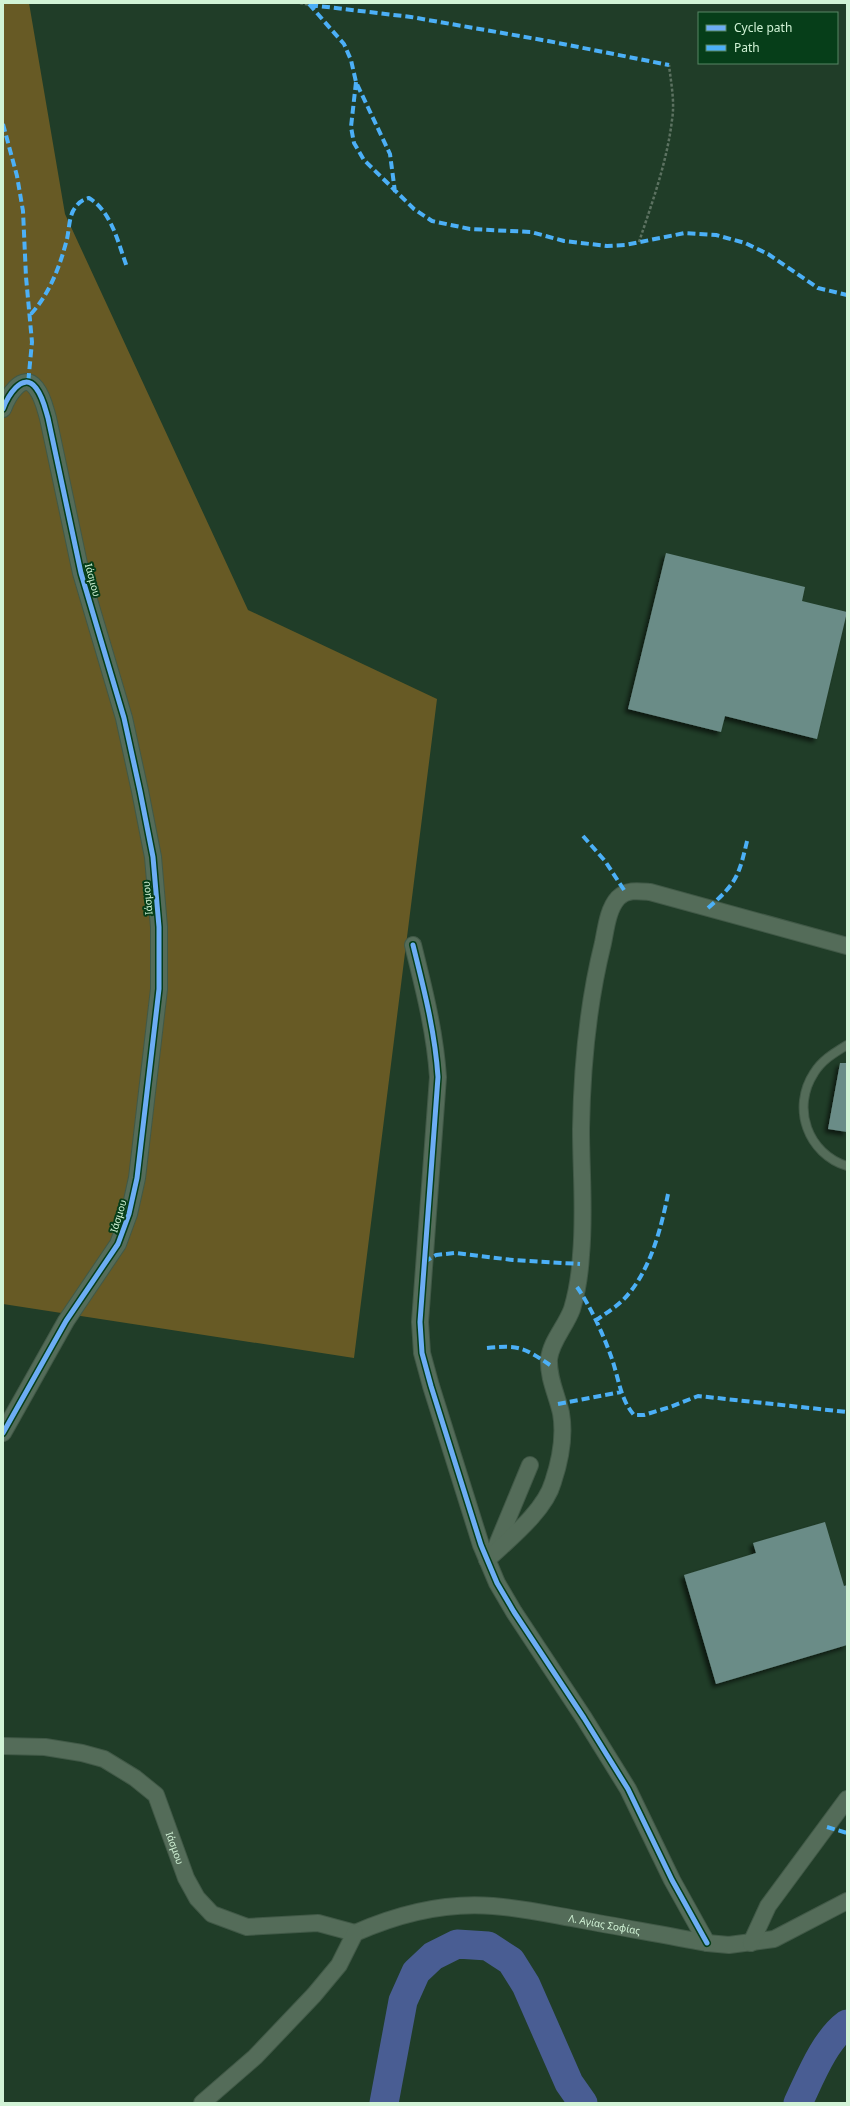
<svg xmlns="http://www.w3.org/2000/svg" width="850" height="2106" font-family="'Noto Sans',sans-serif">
<defs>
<filter id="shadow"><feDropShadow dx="-3.5" dy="3.5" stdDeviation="2" flood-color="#0009"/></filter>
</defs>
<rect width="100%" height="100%" fill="#203d28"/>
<path fill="#675a25" d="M 3,3 L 29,3 L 65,214 L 248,610 L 437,699 L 354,1358 L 3,1304 Z"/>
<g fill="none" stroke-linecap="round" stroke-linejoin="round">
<path stroke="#495d93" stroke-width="29" d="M 384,2103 L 403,2001 L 416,1972 L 433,1956 L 457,1944 L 488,1946 L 511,1961 L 526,1985 L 569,2083 L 583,2103
M 798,2103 C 810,2078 824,2041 847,2024"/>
</g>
<path fill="#6b8c87" filter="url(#shadow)" d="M 666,553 L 805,587 L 802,601 L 847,612 L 817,739 L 725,716 L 721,732 L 628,709 Z
M 840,1063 L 847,1063 L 847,1132 L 828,1129 Z
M 825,1522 L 844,1586 L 847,1585 L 847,1645 L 716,1684 L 684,1575 L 756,1553 L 753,1543 Z"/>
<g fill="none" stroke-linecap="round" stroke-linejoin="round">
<defs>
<path id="lane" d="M 847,1045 C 834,1053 822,1060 814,1073 C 791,1108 808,1154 847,1166"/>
<g id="street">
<path d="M 3,409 C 7,398 22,370 36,388 C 43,397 45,408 48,418 L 81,573 L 124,718 L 140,791 L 153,857 L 159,927 L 159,989 L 137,1178 L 129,1214 L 118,1244 L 66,1321 L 3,1433"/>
<path d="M 413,945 C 424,989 435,1032 438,1077 L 420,1322 L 422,1353 L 431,1386 L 481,1545 L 497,1583 L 514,1612 L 584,1718 L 628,1789 L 672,1880 L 707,1943"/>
<path d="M 496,1547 L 530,1465"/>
<path d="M 487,1560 C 508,1540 545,1511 553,1482 C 560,1461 565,1436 561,1413 C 557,1395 548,1378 549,1359 C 551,1341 566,1326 572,1309 C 577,1292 580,1273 581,1255 C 585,1213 581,1171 581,1129 C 582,1067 588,1003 603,943 C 606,928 608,909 618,898 C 627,889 639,891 650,892 L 847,946"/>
<path id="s1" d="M 3,1746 L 45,1747 L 82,1753 L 104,1759 L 135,1778 L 156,1795 L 186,1878 L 197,1898 L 212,1914 L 247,1927 L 318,1923 L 355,1933"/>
<path id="s2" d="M 355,1933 C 398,1914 445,1902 493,1906 C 523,1908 553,1915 582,1920 C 624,1928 666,1935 707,1943 L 729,1945 L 774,1939 L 847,1901"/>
<path d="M 751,1943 L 768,1906 L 847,1799"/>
<path d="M 202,2103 L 255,2057 L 314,1995 L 339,1965 L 355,1933"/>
</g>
</defs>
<use href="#lane" stroke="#415947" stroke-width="10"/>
<use href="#street" stroke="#415947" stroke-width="18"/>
<path stroke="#5c7261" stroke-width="2.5" stroke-dasharray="3 2" stroke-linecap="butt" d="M 300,3 L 310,5
M 639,242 C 652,203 667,162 672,120 C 675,102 671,83 669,65"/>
<use href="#lane" stroke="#546c59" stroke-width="8"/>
<use href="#street" stroke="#546c59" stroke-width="16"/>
<path stroke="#4cb0f7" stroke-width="4" stroke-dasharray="8 4" stroke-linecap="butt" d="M 309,4 L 344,44 L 351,60 L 356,82 L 390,154 L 395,192
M 310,5 L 411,17 L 548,41 L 669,65
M 356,82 L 351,127 L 354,143 L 364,160 L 414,209 L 432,221 L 470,229 L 531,232 L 564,241 L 607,246 L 625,245 L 685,233 L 716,235 L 745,243 L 768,254 L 818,288 L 847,295
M 3,124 L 17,176 L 23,211 L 26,277 L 32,342 L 28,384
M 31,314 C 50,293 60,266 67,239 C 69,230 69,219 73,211 C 77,204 81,200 89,198 C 112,212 118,243 127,267
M 583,836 L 605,861 L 626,893
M 708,908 C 738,882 739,875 748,837
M 424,1262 L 436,1255 L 455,1253 L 513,1260 L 580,1264
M 577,1287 C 591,1307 605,1338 613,1362 C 619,1381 621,1400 634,1415 L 644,1415 L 670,1407 L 698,1396 L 847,1412
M 595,1321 C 605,1314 616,1307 624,1299 C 650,1272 661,1229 668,1194
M 487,1348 C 519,1345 523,1347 550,1365
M 558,1404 L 621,1392
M 827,1827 L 847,1833"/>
<defs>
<path id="cycleway" d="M 3,409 C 7,398 22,370 36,388 C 43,397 45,408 48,418 L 81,573 L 124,718 L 140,791 L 153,857 L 159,927 L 159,989 L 137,1178 L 129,1214 L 118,1244 L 66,1321 L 3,1433
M 413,945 C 424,989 435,1032 438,1077 L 420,1322 L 422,1353 L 431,1386 L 481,1545 L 497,1583 L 514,1612 L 584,1718 L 628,1789 L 672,1880 L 707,1943"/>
</defs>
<use href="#cycleway" stroke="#063e19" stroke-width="8"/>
<use href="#cycleway" stroke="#6dadf4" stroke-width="5"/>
</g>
<g text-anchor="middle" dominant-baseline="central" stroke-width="4" stroke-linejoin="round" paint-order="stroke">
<g font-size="10" fill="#d1f3d6" stroke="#063e19">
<text transform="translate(93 580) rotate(75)">Ιάσμου</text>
<text transform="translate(147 898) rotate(-95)">Ιάσμου</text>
<text transform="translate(118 1216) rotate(-73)">Ιάσμου</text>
<text stroke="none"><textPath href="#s1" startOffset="222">Ιάσμου</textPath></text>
<text stroke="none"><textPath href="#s2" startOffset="255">Λ. Αγίας Σοφίας</textPath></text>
</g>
</g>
<rect width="850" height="2106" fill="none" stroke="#d1f3d6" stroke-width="8"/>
<rect x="698" y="12" width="140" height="52" fill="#063e19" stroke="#578665"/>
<rect x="706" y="25" width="20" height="6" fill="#6dadf4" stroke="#578665"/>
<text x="734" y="32" font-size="12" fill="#d1f3d6">Cycle path</text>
<rect x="706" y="45" width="20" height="6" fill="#4cb0f7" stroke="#578665"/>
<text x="734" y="52" font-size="12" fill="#d1f3d6">Path</text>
</svg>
